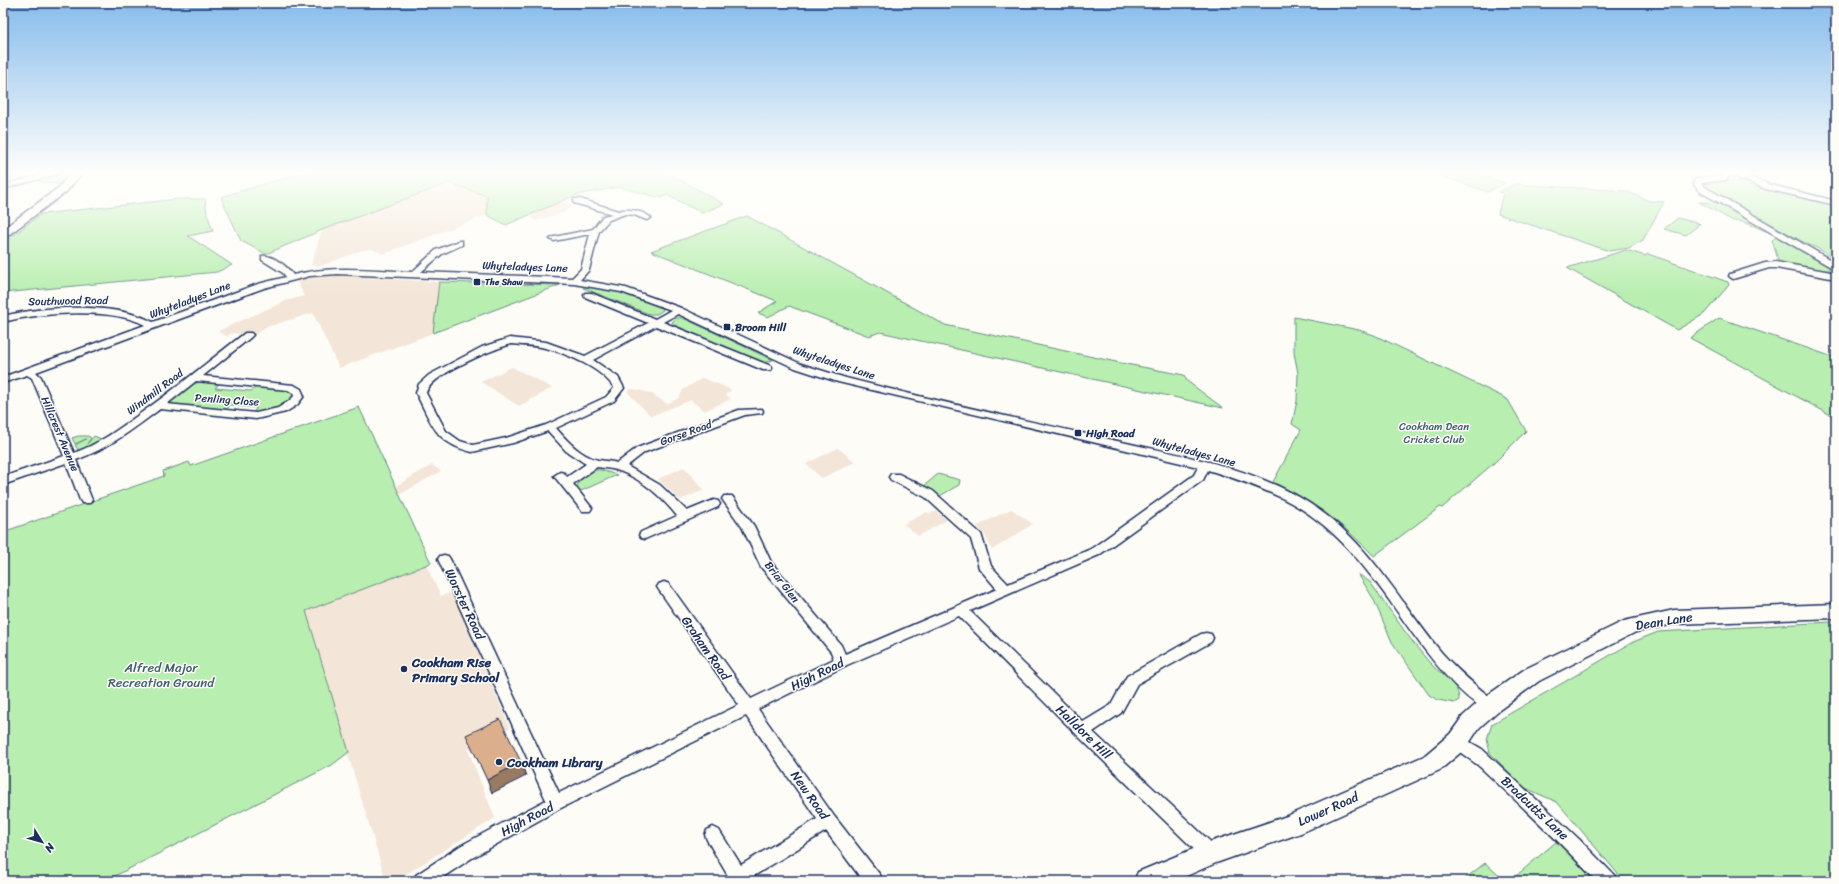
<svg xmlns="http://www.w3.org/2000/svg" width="1839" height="884" font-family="Sriracha,sans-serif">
<rect width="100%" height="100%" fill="#fdfcf7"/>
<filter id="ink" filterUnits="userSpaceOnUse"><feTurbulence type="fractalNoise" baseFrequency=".025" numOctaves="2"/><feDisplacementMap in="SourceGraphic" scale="8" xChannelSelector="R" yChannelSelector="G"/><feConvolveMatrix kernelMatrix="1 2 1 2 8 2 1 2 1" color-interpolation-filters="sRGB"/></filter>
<g filter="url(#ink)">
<path fill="#f3e5d7" d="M 449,183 L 487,196 L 487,215 L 383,254 L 372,249 L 362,250 L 321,266 L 311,265 L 322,230 Z
M 560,202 L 574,206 L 564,211 L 565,212 L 536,221 L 528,215 Z
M 338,275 L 439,282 L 433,333 L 339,368 L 313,313 L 266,327 L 253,336 L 234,333 L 226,336 L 218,331 L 286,301 L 304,296 L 296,279 Z
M 512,367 L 552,388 L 519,406 L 481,382 Z
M 703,378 L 732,390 L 725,394 L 731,399 L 704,411 L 691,400 L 651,416 L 627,392 L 631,389 L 639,390 L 652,394 L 667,404 L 679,398 L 683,390 Z
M 838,448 L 855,462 L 822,478 L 806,464 Z
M 432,465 L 441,471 L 399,495 L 396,486 Z
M 684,467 L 704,490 L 680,500 L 658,479 Z
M 1011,509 L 1033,524 L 992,550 L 985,535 L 977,526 Z
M 936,511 L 947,520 L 918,536 L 904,524 L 927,512 L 930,514 Z
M 426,565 L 441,596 L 452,592 L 510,728 L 468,750 L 495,818 L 395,881 L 386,881 L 305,611 Z"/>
<path fill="#b8eeaf" stroke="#6a8e86" d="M 62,173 L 70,173 L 58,184 L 37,181 Z
M 301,173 L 667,173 L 724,204 L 702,213 L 667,195 L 661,198 L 619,187 L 576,195 L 506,225 L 487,215 L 487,196 L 449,183 L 322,230 L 266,254 L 241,241 L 221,197 Z
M 1439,173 L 1473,173 L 1505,183 L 1488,192 L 1436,174 Z
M 1727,180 L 1743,182 L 1836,205 L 1836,260 L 1817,248 L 1807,244 L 1702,185 L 1701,183 L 1703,181 Z
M 1515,184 L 1626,191 L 1649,201 L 1664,202 L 1643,240 L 1629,248 L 1609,251 L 1498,214 L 1503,193 L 1498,192 Z
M 178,199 L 205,199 L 207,214 L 213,231 L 188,236 L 232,265 L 217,272 L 3,293 L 3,243 L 41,214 Z
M 1699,202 L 1719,203 L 1729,205 L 1777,234 C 1762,232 1747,220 1733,221 Z
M 747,216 L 945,325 L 1121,363 L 1184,375 L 1187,381 L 1223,408 L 880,332 L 869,336 L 789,306 L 768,317 L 758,313 L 777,301 L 651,251 Z
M 1678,218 L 1700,224 L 1686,235 L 1664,229 Z
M 1776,237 L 1784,238 L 1829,266 L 1829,270 L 1818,271 L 1779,263 L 1772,240 Z
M 1626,250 L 1645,256 L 1648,254 L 1728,282 L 1729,285 L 1704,314 L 1677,330 L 1567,268 Z
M 439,282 L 560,285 L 433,333 Z
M 586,286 L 621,292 L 662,307 L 663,310 L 657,314 L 649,314 L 583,288 Z
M 1294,317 L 1359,330 L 1374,335 L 1499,395 L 1508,400 L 1526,431 L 1495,462 L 1442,508 L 1440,507 L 1374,556 C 1342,523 1314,502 1273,482 L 1301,430 L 1292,424 L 1297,401 L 1298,373 L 1294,353 Z
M 676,318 L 683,318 L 773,360 L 763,363 L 674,325 L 672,322 Z
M 1719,318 L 1836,358 L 1836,418 L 1690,338 Z
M 200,382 L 219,384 L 215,388 L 251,391 L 256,387 L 289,389 L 296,396 C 283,407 271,414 253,412 L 257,408 L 231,405 L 225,410 L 169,406 L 168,403 L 192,384 Z
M 359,407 L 431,563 L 306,611 L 349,752 L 332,765 L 105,881 L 3,881 L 3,532 L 164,476 L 163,471 L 189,462 L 191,466 Z
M 78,436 L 88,436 L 91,438 L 87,444 L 94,436 L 104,440 L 89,448 L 78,450 L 75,445 L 86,439 L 75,444 L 72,438 Z
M 593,470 L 601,470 L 617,475 L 581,491 L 577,486 L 580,479 Z
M 938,474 L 960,480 L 959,485 L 938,497 L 926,488 L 925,485 Z
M 1358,574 L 1370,582 C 1389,608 1410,641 1431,664 C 1441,675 1459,683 1459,700 L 1454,703 L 1438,700 L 1429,695 L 1392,642 L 1373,598 Z
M 1831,622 L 1836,623 L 1836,881 L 1624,881 L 1557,802 L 1523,787 L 1490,753 L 1487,739 L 1492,724 L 1633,642 L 1658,632 Z
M 1557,841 L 1596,881 L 1510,881 Z
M 1485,863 L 1505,881 L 1462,881 Z"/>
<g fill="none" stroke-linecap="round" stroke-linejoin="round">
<defs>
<path id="street" d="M 49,173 L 61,173 L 3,189 L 3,185 Z
M 1724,173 L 1739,173 L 1771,185 L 1836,201 L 1836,205 L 1766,189 L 1730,175 L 1726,180 L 1701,183 L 1705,187 L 1836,263 L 1836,270 L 1699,191 L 1693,183 L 1697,178 L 1721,176 Z
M 574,199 L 580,199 L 618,211 C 629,208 643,211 651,218 L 647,220 L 634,215 L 625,214 L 609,220 L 599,231 L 589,270 L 580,280 L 626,288 L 681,308 L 801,364 L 846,378 C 931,400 1018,419 1104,438 C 1177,455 1260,466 1322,512 C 1374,550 1401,604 1442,653 C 1458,671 1476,686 1495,701 L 1497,705 L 1495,709 C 1471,717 1414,636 1401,617 C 1371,574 1339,530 1293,504 C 1266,489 1237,479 1208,470 L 1203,480 L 1099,555 L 970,611 L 1083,722 L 1111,705 L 1127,676 L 1201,634 L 1206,633 L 1211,634 L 1213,638 L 1211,642 L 1137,684 L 1121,713 L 1093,732 L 1216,847 L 1218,853 L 1216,859 L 1210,861 L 1204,859 L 1077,735 L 959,616 L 847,665 L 758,709 L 834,816 L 880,875 L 883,881 L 863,881 L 826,831 L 749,879 L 750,881 L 731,881 L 707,840 L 705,835 L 707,830 L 713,827 L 719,830 L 741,865 L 817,819 L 746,716 L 561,808 L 472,858 L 437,881 L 413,881 L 416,875 L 460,846 L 546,800 L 438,559 L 440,556 L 444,555 L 448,556 L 450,559 L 559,793 L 739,705 L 659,590 L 657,587 L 659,584 L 664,582 L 669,584 L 751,699 L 834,659 L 831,652 L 761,567 L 742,527 L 722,499 L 724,496 L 732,496 L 754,526 L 771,562 L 841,645 L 845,654 L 997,589 L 979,568 L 971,539 L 925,497 L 891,480 L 889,477 L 891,474 L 899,474 L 933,491 L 981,534 L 991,566 L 1008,584 L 1091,549 L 1194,475 L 1198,467 L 838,382 L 795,368 L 678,314 L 663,322 L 771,366 L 772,368 L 771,370 L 763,370 L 656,326 L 593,360 L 618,377 L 624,388 L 614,401 L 556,428 C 567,441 581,456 598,460 C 604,461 610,461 617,463 L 637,448 L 739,410 L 762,409 L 763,411 L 762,413 L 745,415 L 645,452 L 627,466 L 660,485 L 687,511 L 714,500 L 718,501 L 720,504 L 718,507 L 645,539 L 641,538 L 639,535 L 641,532 L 677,516 C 661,496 638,475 612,469 C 607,468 602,468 597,467 L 573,484 L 592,508 L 590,511 L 582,511 L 554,476 L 560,472 L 564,473 L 567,477 L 586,464 L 566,451 L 548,431 L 513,443 L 472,452 C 435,443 432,424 416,393 L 419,384 L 429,375 L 482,347 L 510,338 L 546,342 L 585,356 L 648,323 L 585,297 L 584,295 L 585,293 L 591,293 L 655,319 L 671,310 L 621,292 L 574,284 L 337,274 L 310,276 L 264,288 L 36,372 L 41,377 L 74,453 C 99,444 119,429 141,413 C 177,388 210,360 245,333 L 251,333 L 253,335 L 251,337 L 203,376 L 294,385 L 301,389 L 304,396 L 297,405 L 286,412 L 256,419 L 160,409 C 132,430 109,448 76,460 L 92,500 L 90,503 L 82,503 L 80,500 L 66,463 L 3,485 L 3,477 L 64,456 L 32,378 L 27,375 L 3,383 L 3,377 L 145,325 C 111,307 40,313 3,322 L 3,316 C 44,306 116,302 153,322 L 258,284 L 286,277 L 283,273 L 262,260 L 262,256 C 272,254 288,267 293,275 C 332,265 372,270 412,272 L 436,250 L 459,241 L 462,241 L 462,245 L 442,254 L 421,272 L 572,278 L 581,269 L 590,234 L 554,241 L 550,239 L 554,237 L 593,229 L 603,216 L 612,214 L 574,203 ZM 511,344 C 522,345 534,345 545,348 C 566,353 603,369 614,388 L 606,397 L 546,425 L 506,438 L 473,445 L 460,441 L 446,431 L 426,393 C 431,374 492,350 511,344 ZM 196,381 L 288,390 L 293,393 L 294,396 L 289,401 L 278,408 L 256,413 L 167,404 Z
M 1776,262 L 1836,273 L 1836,279 L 1776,268 L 1769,268 L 1733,279 L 1729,276 L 1730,274 L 1765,263 Z
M 1458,735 L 1482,749 L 1579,839 L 1614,875 L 1617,881 L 1596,881 C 1559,841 1520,804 1480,767 C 1471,759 1455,751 1450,741 L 1453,736 Z"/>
<path id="secondary" d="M 71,173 L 82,173 L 66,192 L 7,236 L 3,237 L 3,229 L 58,188 Z
M 1836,604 L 1836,618 L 1674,624 L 1636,632 L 1539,681 L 1498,711 L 1479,728 L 1466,748 L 1440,770 L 1301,833 L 1216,863 L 1175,881 L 1134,881 L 1138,872 L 1210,842 L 1287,816 L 1424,756 L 1450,734 L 1463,716 L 1482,699 L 1525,669 L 1624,621 L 1674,610 Z"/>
</defs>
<use href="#street" stroke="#1b2f5e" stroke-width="3"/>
<use href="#secondary" stroke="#1b2f5e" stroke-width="3"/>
<use href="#street" fill="#fdfcf7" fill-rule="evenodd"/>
<use href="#secondary" fill="#fdfcf7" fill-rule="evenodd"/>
</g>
<path fill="#997a62" stroke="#1b2f5e" d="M 521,762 L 526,776 L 492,793 L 487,780 Z"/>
<path fill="#dbaf8c" stroke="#1b2f5e" d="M 500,719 L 521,762 L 487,780 L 466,735 Z"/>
</g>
<linearGradient id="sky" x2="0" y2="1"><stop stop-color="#87bcec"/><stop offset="0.58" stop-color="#fefefb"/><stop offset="1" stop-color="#fefefb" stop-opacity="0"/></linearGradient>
<rect width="1839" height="297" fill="url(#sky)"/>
<g fill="#1b2f5e" stroke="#fdfcf7" stroke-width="1.5">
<rect x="473" y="278" width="8" height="8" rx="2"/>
<rect x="723" y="323" width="8" height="8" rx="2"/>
<rect x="1074" y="429" width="8" height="8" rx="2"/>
<circle cx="404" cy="669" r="4"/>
<circle cx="499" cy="762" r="4"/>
</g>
<g text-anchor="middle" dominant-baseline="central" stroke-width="3" stroke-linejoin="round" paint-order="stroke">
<g font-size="9" font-weight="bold" fill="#1b2f5e" stroke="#fdfcf7" text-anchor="start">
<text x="485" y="282">The Shaw</text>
</g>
<g font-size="11" fill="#1b2f5e" stroke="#fdfcf7">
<text transform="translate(525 267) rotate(2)">Whyteladyes Lane</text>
<text transform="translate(190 300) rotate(-21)">Whyteladyes Lane</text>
<text transform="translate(68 301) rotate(-1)">Southwood Road</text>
<text transform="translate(834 363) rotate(18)">Whyteladyes Lane</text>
<text transform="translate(155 392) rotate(-37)">Windmill Road</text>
<text transform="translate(227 400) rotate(4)">Penling Close</text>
<text transform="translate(686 433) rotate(-20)">Gorse Road</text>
<text transform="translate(60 434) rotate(67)">Hillcrest Avenue</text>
<text transform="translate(1194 452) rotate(15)">Whyteladyes Lane</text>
<text transform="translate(782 582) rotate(52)">Briar Glen</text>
</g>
<g font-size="11" font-weight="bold" fill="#1b2f5e" stroke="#fdfcf7" text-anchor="start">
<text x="735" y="327">Broom Hill</text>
<text x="1086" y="433">High Road</text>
</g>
<g font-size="11" fill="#425f72" stroke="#fdfcf7">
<text x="1434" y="426">Cookham Dean<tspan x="1434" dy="13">Cricket Club</tspan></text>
</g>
<g font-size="13" fill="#1b2f5e" stroke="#fdfcf7">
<text transform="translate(465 604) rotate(65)">Worster Road</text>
<text transform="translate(1664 621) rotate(-9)">Dean Lane</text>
<text transform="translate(706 648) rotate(55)">Graham Road</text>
<text transform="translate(817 674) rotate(-26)">High Road</text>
<text transform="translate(1084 732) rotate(44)">Halldore Hill</text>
<text transform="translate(810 795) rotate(55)">New Road</text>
<text transform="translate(1535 808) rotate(43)">Bradcutts Lane</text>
<text transform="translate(1328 809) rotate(-24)">Lower Road</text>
<text transform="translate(527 819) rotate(-28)">High Road</text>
</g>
<g font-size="13" font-weight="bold" fill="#1b2f5e" stroke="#fdfcf7" text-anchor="start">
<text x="412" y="662">Cookham Rise<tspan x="412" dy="15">Primary School</tspan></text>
<text x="507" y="762">Cookham Library</text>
</g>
<g font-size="13" fill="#425f72" stroke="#fdfcf7">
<text x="161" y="667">Alfred Major<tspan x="161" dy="15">Recreation Ground</tspan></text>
</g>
</g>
<rect width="1839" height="884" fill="none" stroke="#fdfcf7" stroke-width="16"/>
<rect x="8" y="8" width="1823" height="868" fill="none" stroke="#1b2f5e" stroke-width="1.5" filter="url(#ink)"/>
<g transform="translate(42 842) rotate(127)" stroke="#fdfcf7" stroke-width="3" paint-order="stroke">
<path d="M0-3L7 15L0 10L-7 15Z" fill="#1b2f5e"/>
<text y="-6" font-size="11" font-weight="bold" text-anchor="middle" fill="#1b2f5e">N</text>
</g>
</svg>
